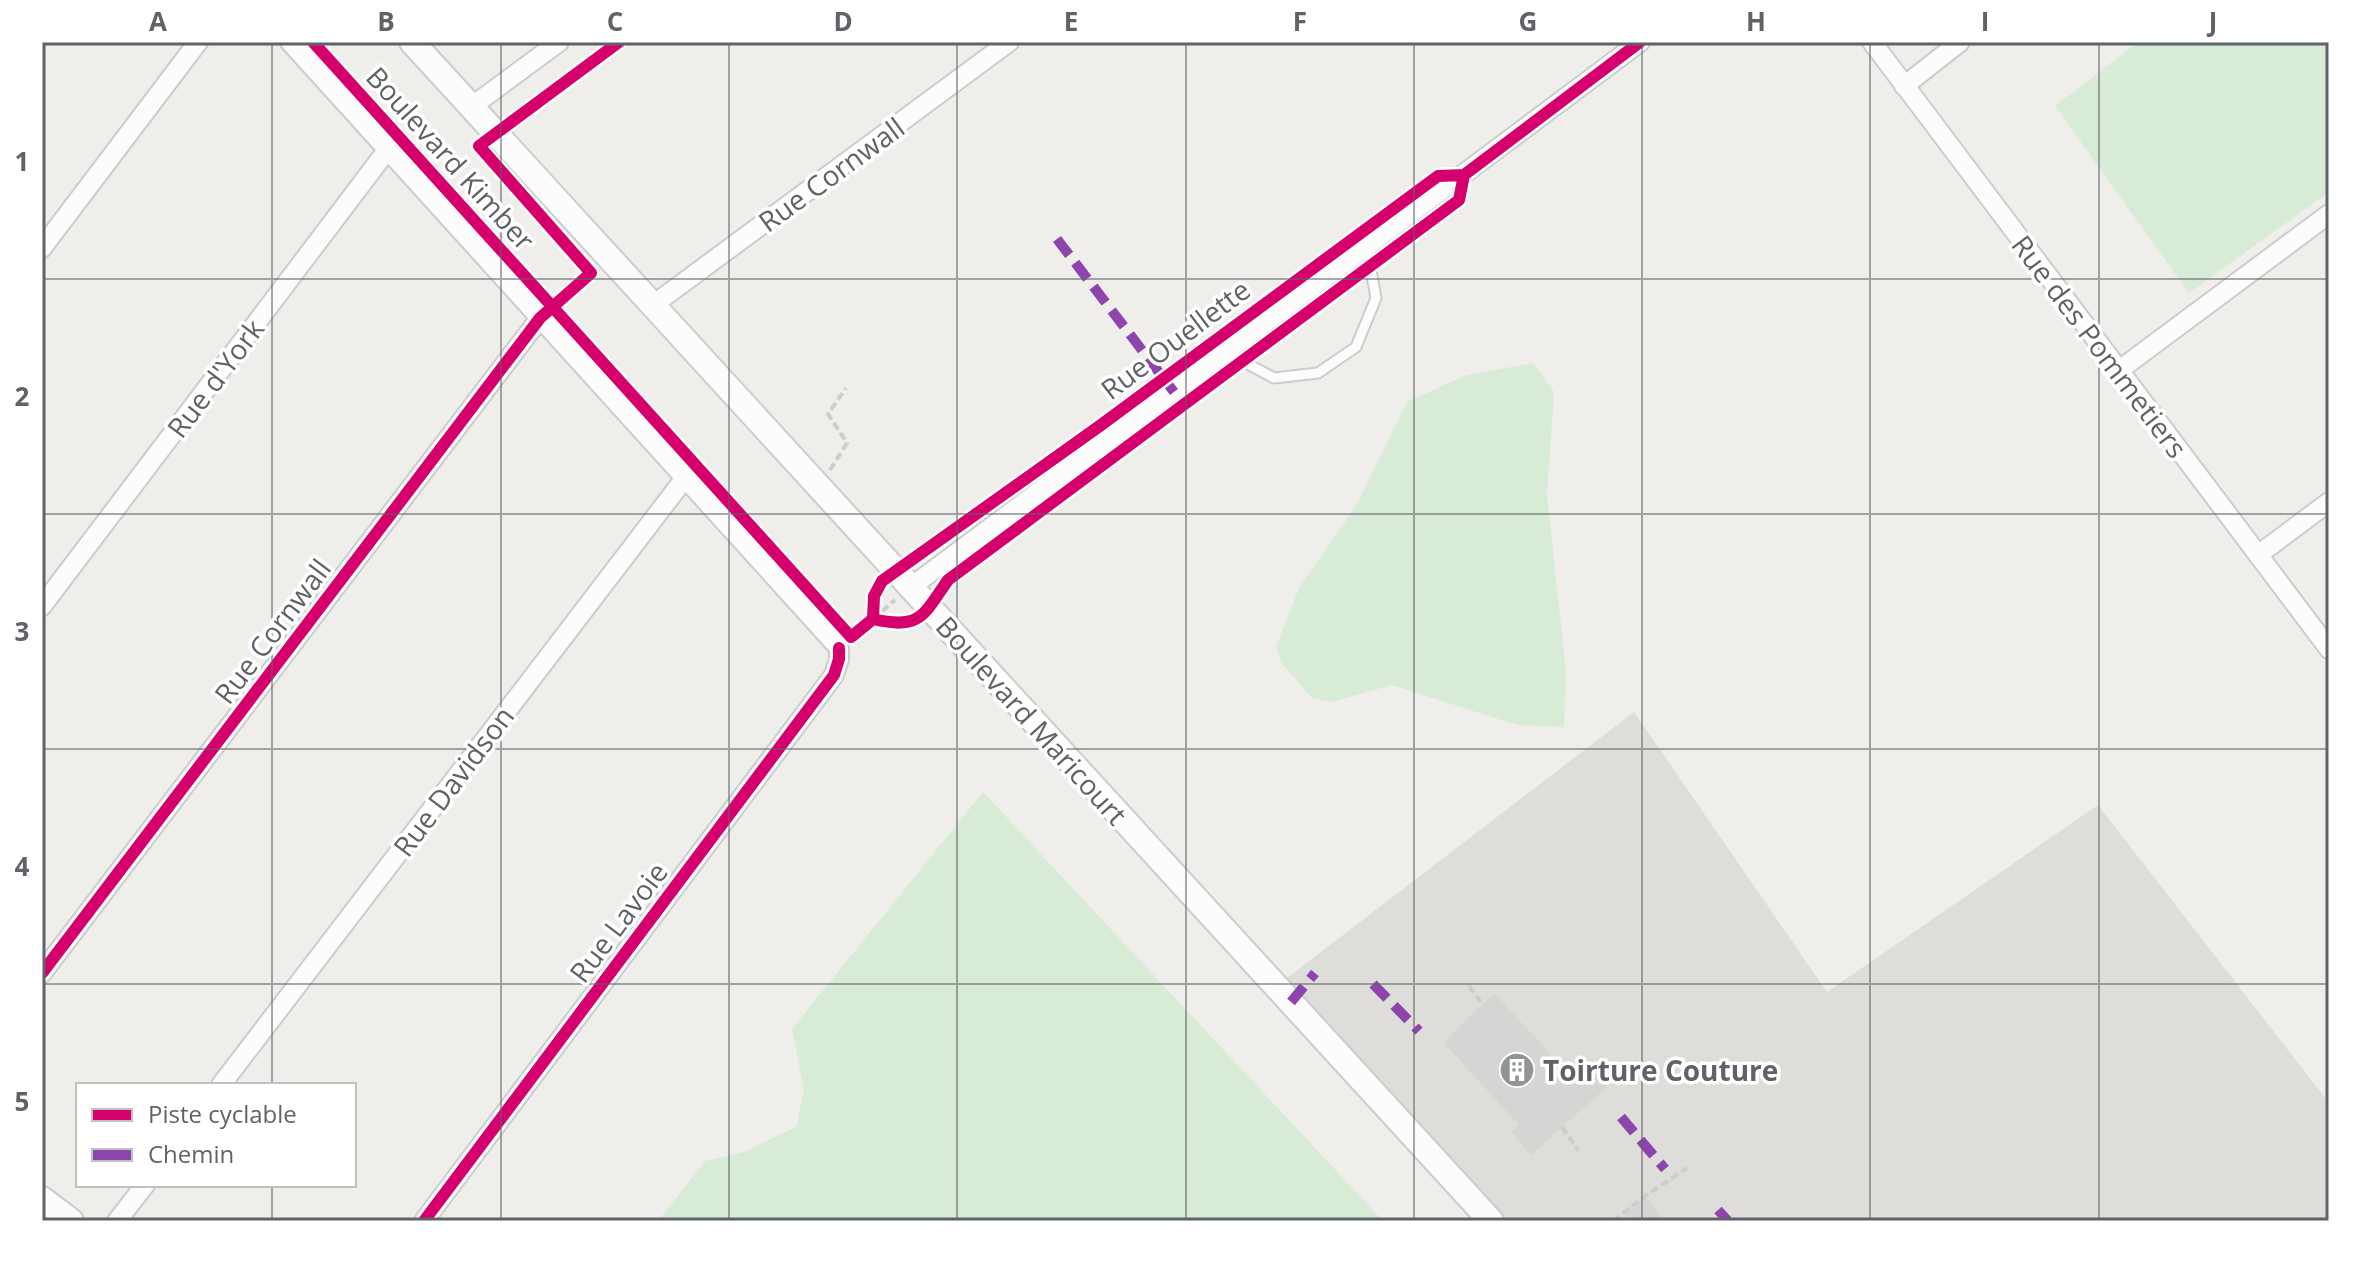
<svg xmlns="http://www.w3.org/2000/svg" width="2371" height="1263" font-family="'Open Sans',sans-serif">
<rect width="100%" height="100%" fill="#efeeea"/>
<path fill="#dfddda" d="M 1634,712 L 1827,992 L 2098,805 L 2329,1103 L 2329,1221 L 1504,1221 L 1283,981 Z"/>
<path fill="#d8ebd6" d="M 2138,42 L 2329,42 L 2329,192 L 2189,293 L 2055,106 Z
M 1533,363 L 1554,392 L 1547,495 L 1566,673 L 1564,727 L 1517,725 L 1392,685 L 1331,702 L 1312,698 L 1283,665 L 1276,647 L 1299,588 L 1356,506 L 1407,402 L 1464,376 Z
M 983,792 L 1383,1221 L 658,1221 L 705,1161 L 744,1152 L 796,1127 L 804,1090 L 792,1029 Z"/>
<path fill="#d6d5d3" d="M 1494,993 L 1571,1076 L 1587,1064 L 1607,1087 L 1531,1155 L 1511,1132 L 1519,1125 L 1444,1043 Z
M 1645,1196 L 1664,1221 L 1629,1221 L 1624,1213 Z"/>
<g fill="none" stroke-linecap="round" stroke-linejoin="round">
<defs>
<path id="service" d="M 1227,353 L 1274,378 L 1318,373 L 1356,347 L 1376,298 L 1367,248"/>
<path id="minor" d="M 290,42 L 839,648 L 839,659 L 834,675 L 424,1221
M 1872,42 L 2329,649
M 1904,86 L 1960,42
M 471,107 L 559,42
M 42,248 L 198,42
M 653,305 L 1009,42
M 2118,371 L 2329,214
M 2258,555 L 2329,502
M 911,587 L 1640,42
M 42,606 L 388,149
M 42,973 L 540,318
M 221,1085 L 685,478
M 117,1221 L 145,1185"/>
<path id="tertiary" d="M 412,42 L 1491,1221
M 42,1199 L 71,1221"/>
</defs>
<use href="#service" stroke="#cbcccc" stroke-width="13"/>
<use href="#minor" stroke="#cbcccc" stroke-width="22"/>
<use href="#tertiary" stroke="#cbcccc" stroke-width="28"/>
<path stroke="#cacfcc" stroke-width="4" stroke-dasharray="8 4" stroke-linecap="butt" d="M 830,470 L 847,443 L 828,414 L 846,388
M 873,619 L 895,600
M 1469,986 L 1483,1005
M 1562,1127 L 1579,1151
M 1613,1221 L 1645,1196 L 1687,1168"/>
<use href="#service" stroke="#fdfcfc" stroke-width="9"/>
<use href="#minor" stroke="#fdfcfc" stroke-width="18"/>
<use href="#tertiary" stroke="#fdfcfc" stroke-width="24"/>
<path stroke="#8e44ad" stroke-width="10" stroke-dasharray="20 10" stroke-linecap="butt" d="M 1057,239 L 1174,392
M 1373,984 L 1419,1031
M 1291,1002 L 1315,973
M 1621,1117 L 1665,1169
M 1718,1210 L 1728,1221"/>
<defs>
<path id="cycleway" d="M 313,42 L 851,637 L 873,619 L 874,596 L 882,581 L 1101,425 L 1438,176 L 1464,175 L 1640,42
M 873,619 C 920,630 923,616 948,580 L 1459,200 L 1464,175
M 42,973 L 540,318 L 591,273 L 479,146 L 619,42
M 424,1221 L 834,675 L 839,659 L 839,648"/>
</defs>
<use href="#cycleway" stroke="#fff" stroke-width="17"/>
<use href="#cycleway" stroke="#d6006c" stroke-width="12"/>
</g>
<path fill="none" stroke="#5f6368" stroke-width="2" stroke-opacity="0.55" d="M 272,42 L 272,1085M 501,42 L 501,1221M 729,42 L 729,1221M 957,42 L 957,1221M 1186,42 L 1186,1221M 1414,42 L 1414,1221M 1642,42 L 1642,1221M 1870,42 L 1870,1221M 2099,42 L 2099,1221M 42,279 L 2329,279M 42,514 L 2329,514M 42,749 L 2329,749M 42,984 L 2329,984M 272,1185 L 272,1221"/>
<defs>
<symbol id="building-disc" viewBox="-11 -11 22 22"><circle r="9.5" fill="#919496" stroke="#fff"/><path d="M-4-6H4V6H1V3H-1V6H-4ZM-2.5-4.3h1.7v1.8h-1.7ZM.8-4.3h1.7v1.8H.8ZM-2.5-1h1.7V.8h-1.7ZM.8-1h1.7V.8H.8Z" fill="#fff"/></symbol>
</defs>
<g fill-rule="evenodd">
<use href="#building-disc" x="1497" y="1050" width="40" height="40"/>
</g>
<g text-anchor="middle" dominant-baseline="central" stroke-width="7" stroke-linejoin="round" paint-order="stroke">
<g font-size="28" fill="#5f6368" stroke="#fff">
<text transform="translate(451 158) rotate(48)">Boulevard Kimber</text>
<text transform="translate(831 174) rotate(-36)">Rue Cornwall</text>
<text transform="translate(1175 339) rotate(-37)">Rue Ouellette</text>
<text transform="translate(2100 346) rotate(53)">Rue des Pommetiers</text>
<text transform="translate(215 378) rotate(-53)">Rue d'York</text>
<text transform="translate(272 631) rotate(-53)">Rue Cornwall</text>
<text transform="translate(1032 720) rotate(48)">Boulevard Maricourt</text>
<text transform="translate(453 781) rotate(-53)">Rue Davidson</text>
<text transform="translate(618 922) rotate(-53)">Rue Lavoie</text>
</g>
<g font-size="28" font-weight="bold" fill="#5f6368" stroke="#fff" text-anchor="start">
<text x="1543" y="1070">Toirture Couture</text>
</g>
</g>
<rect width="2371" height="1263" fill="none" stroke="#ffffff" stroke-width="88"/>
<rect x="76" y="1083" width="280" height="104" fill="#ffffff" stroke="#bfc1c3" stroke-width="2"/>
<rect x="92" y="1109" width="40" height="12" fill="#d6006c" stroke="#bfc1c3" stroke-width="2"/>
<text x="148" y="1123" font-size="24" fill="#5f6368">Piste cyclable</text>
<rect x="92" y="1149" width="40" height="12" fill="#8e44ad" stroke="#bfc1c3" stroke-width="2"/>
<text x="148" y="1163" font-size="24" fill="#5f6368">Chemin</text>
<rect x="44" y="44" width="2283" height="1175" fill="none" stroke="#5f6368" stroke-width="3"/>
<g font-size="26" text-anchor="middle" font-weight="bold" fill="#5f6368">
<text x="158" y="31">A</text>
<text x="386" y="31">B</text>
<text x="615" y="31">C</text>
<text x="843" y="31">D</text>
<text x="1071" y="31">E</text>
<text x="1300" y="31">F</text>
<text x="1528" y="31">G</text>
<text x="1756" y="31">H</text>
<text x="1985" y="31">I</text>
<text x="2213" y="31">J</text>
<text x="22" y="171">1</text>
<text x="22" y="406">2</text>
<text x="22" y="641">3</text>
<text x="22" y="876">4</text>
<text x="22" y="1111">5</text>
</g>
</svg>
